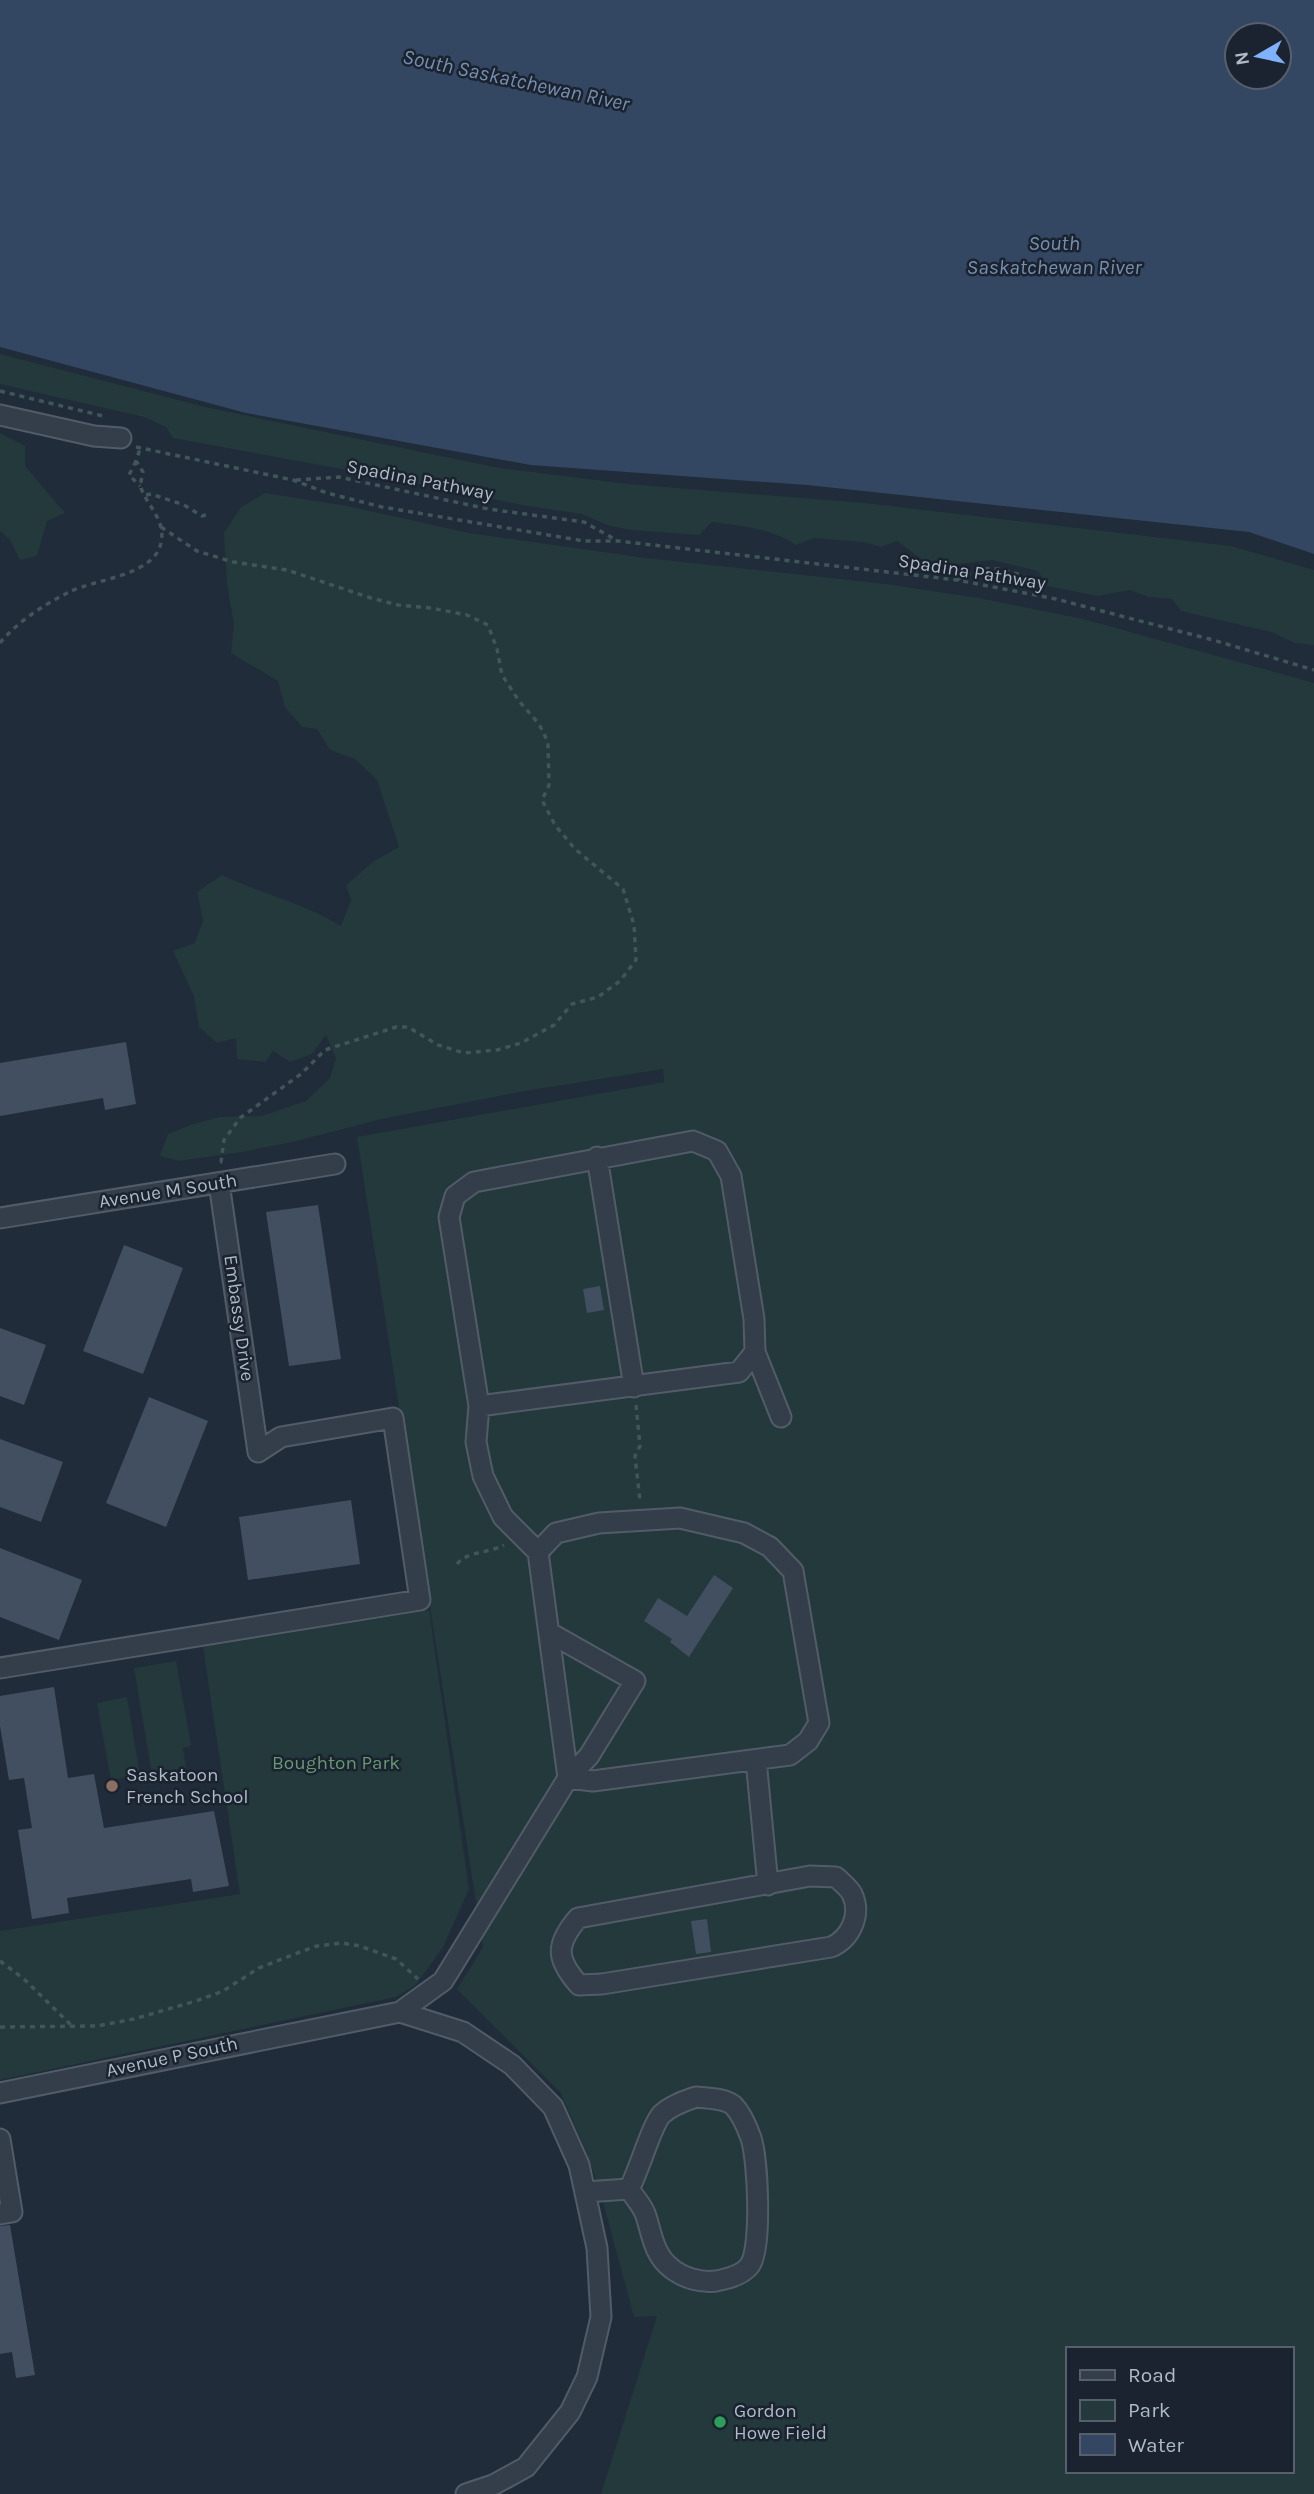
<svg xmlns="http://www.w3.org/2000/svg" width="1314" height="2494" font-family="Karla,sans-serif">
<rect width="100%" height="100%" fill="#212c3a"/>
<path fill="#23393b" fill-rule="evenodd" d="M 0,354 L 205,407 L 499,468 L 628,484 L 865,503 L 1231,546 L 1314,570 L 1314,645 L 1295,643 L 1271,632 L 1181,611 L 1172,599 L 1148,597 L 1130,590 L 1098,596 L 1048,586 L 1038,571 L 992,560 L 949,565 L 924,561 L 897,541 L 881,547 L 863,542 L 814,538 L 796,545 C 772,528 740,526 712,522 L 699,535 L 631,530 L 610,526 L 582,514 L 528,506 L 369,474 L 173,438 L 166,427 L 144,417 L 0,384 Z
M 0,433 L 25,446 L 25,466 L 65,513 L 47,521 L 37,556 L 20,560 L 10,540 L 0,531 Z
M 265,493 L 347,506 L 469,533 L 646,558 L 886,584 L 979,598 L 1083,619 L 1314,683 L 1314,2494 L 601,2494 L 657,2316 L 634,2317 L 600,2191 L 586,2151 L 560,2092 L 457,1989 L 483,1947 L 357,1137 L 664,1082 L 663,1069 L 525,1091 L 381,1119 L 297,1141 L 242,1152 L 179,1161 L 160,1156 L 168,1134 L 190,1125 L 220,1117 L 262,1116 L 306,1101 L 330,1078 L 336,1058 L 326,1035 L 312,1054 L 290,1062 L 273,1051 L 265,1062 L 237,1059 L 236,1038 L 217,1043 L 199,1027 L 194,996 L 173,951 L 195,943 L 203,921 L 197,892 L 222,875 C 261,894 304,903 341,926 L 351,900 L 346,885 L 374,861 L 399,847 L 377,780 L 355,759 L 330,750 L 317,729 L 302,727 L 285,707 L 278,681 L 231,653 L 234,625 L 227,584 L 224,533 L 241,507 ZM 1067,2349 L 1291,2349 L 1291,2471 L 1067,2471 Z
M 429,1610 L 469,1889 L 443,1947 L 416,1985 L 396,1997 L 0,2080 L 0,1931 L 240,1894 L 203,1647 Z
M 176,1661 L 191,1746 L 183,1748 L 186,1768 L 152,1774 L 134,1668 Z
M 127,1697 L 140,1775 L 111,1780 L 97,1703 Z"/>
<path fill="#344762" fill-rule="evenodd" d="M 0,0 L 1314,0 L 1314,554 L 1249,532 L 807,485 L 531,465 L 246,413 L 0,347 ZM 1237,35 L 1279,35 L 1279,77 L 1237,77 Z"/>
<path fill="#424f60" d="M 126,1042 L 136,1104 L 105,1110 L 103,1098 L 0,1116 L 0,1063 Z
M 318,1205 L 341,1359 L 289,1366 L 266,1212 Z
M 124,1245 L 183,1268 L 143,1374 L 83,1351 Z
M 600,1286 L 604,1310 L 587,1313 L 583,1289 Z
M 0,1328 L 46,1345 L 24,1405 L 0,1396 Z
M 149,1397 L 208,1421 L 166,1527 L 106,1503 Z
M 0,1439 L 63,1462 L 41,1522 L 0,1507 Z
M 351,1500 L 360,1564 L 248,1580 L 239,1517 Z
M 0,1548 L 82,1580 L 59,1640 L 0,1617 Z
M 714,1575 L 733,1588 L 689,1657 L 670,1642 L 672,1639 L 644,1621 L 658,1598 L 687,1616 Z
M 54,1687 L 68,1778 L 94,1774 L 104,1828 L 214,1811 L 229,1886 L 193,1892 L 191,1879 L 67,1898 L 69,1913 L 32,1919 L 18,1830 L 32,1828 L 24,1778 L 9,1780 L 0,1726 L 0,1696 Z
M 707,1919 L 711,1952 L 696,1954 L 691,1921 Z
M 10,2225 L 35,2375 L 16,2378 L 12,2352 L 0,2354 L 0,2226 Z"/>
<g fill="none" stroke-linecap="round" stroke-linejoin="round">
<defs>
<path id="minor" d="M 0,415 L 94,436 L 121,438
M 597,1157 L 634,1387
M 0,1218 L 335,1164
M 479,1406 L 739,1372 L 755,1352
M 538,1552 L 556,1533 L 599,1523 L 680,1518 L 744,1533 L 770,1547 L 793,1571 L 819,1723 L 808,1741 L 790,1755 L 593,1781 L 568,1778 L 538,1552 L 503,1517 L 483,1476 L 476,1442 L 479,1406 L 449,1217 L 455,1196 L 474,1182 L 693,1141 L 717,1151 L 731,1176 L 754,1319 L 755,1352 L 781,1417
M 0,1668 L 420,1600 L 393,1418 L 281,1437 L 258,1452 L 219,1183
M 756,1760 L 768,1885
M 810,1876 L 836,1877 C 841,1882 849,1888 852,1894 C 862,1915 850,1939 831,1947 L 602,1984 L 579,1985 C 556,1959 555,1945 578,1918 Z
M 400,2012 L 463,2032 L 512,2065 L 553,2107 L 579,2165 L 597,2248 L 601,2317 L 587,2377 L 570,2412 L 526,2467 L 493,2485 L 466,2494
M 0,2093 L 400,2012 L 443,1981 L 568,1778 L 589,1756 L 635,1681 L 550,1633
M 696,2097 C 707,2098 724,2098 733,2105 C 741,2113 747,2127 751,2138 C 758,2160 762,2247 750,2265 C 743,2275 727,2279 716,2281 C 701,2283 683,2278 671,2268 C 654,2255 652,2235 646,2216 C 643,2206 634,2197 629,2189 C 639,2171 651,2127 661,2115 C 670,2106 684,2101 696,2097 Z
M 0,2139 L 12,2212 L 0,2214
M 585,2192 L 629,2189"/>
</defs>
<use href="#minor" stroke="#525c68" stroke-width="23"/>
<path stroke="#405659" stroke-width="3.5" stroke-dasharray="5 5" stroke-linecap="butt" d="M 0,391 L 103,416
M 136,447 L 293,480 L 327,493 L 382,507 L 584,541 L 618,541 L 957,580 L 1056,599 L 1213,640 L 1314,670
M 136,461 L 129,475 L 140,486
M 296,480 L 339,477 L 488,509 L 584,522 L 618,541
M 146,495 L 151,494 L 184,505 L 202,516 L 209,514
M 161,527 L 197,551 L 233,562 L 287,570 L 371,598 L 398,605 L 431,608 L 467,615 L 488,625 L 497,649 L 502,675 L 519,701 L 539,724 L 548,742 L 549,785 L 542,800 L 555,825 L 575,849 L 623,889 L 634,925 L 636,960 L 620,981 L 598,997 L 572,1004 L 554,1025 L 521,1043 L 497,1050 L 464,1053 L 438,1045 L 408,1027 L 396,1027 L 325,1050 L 301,1074 L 240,1118 L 224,1140 L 221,1162 L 218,1162
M 957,580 C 985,561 1004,569 1034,580 L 1037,595
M 0,643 C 18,621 44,605 69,592 C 95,579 154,576 161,543 C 166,520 148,507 141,488 C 140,483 142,477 143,472 L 136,461 L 141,446
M 636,1405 L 640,1446 L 635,1456 L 640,1501
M 457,1564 C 469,1550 488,1554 504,1545
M 0,1961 L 24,1979 L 74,2028
M 0,2027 L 97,2026 L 134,2019 L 196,2001 L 223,1991 L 259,1968 L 300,1952 L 317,1946 L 342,1943 L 360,1946 L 396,1959 L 418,1979"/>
<use href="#minor" stroke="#343e4b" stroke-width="19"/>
</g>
<circle fill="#8d6e63" stroke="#1a232f" stroke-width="2.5" cx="112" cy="1786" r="7"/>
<circle fill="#2e9e5b" stroke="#1a232f" stroke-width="2.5" cx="720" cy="2422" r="7"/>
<g text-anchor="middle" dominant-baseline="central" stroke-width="5" stroke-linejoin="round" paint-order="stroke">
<g font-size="19" fill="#afb9c7" stroke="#1a232f">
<text transform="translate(420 480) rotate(11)">Spadina Pathway</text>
<text transform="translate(972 572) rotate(9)">Spadina Pathway</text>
<text transform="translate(168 1191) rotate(-9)">Avenue M South</text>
<text transform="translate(239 1318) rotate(82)">Embassy Drive</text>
<text transform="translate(172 2057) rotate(-12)">Avenue P South</text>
</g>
<g font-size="19" fill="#669971" stroke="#1a232f">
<text x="336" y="1763">Boughton Park</text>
</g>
<g font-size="19" fill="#afb9c7" stroke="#1a232f" text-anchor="start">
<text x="126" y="1775">Saskatoon<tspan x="126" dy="22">French School</tspan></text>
<text x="734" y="2411">Gordon<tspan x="734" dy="22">Howe Field</tspan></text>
</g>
<g font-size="21" font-style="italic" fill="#768fb0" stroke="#1a232f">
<text transform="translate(516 80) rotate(12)">South Saskatchewan River</text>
<text x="1054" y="243">South<tspan x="1054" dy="24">Saskatchewan River</tspan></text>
</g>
</g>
<rect x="1066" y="2347" width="228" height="126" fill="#1a232f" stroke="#565f6c" stroke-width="2"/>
<rect x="1080" y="2370" width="35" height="10" fill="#343e4b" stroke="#565f6c" stroke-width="2"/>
<text x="1128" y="2382" font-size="21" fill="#afb9c7">Road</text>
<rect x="1080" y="2400" width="35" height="21" fill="#23393b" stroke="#565f6c" stroke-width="2"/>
<text x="1128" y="2417" font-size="21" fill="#afb9c7">Park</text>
<rect x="1080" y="2434" width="35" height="21" fill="#344762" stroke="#565f6c" stroke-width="2"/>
<text x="1128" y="2452" font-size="21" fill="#afb9c7">Water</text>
<g transform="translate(1258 56) rotate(261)"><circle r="33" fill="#1a232f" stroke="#565f6c" stroke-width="2"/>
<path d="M0-5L12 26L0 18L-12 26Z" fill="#80b1fb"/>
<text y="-10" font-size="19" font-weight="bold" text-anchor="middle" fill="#afb9c7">N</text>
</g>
</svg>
